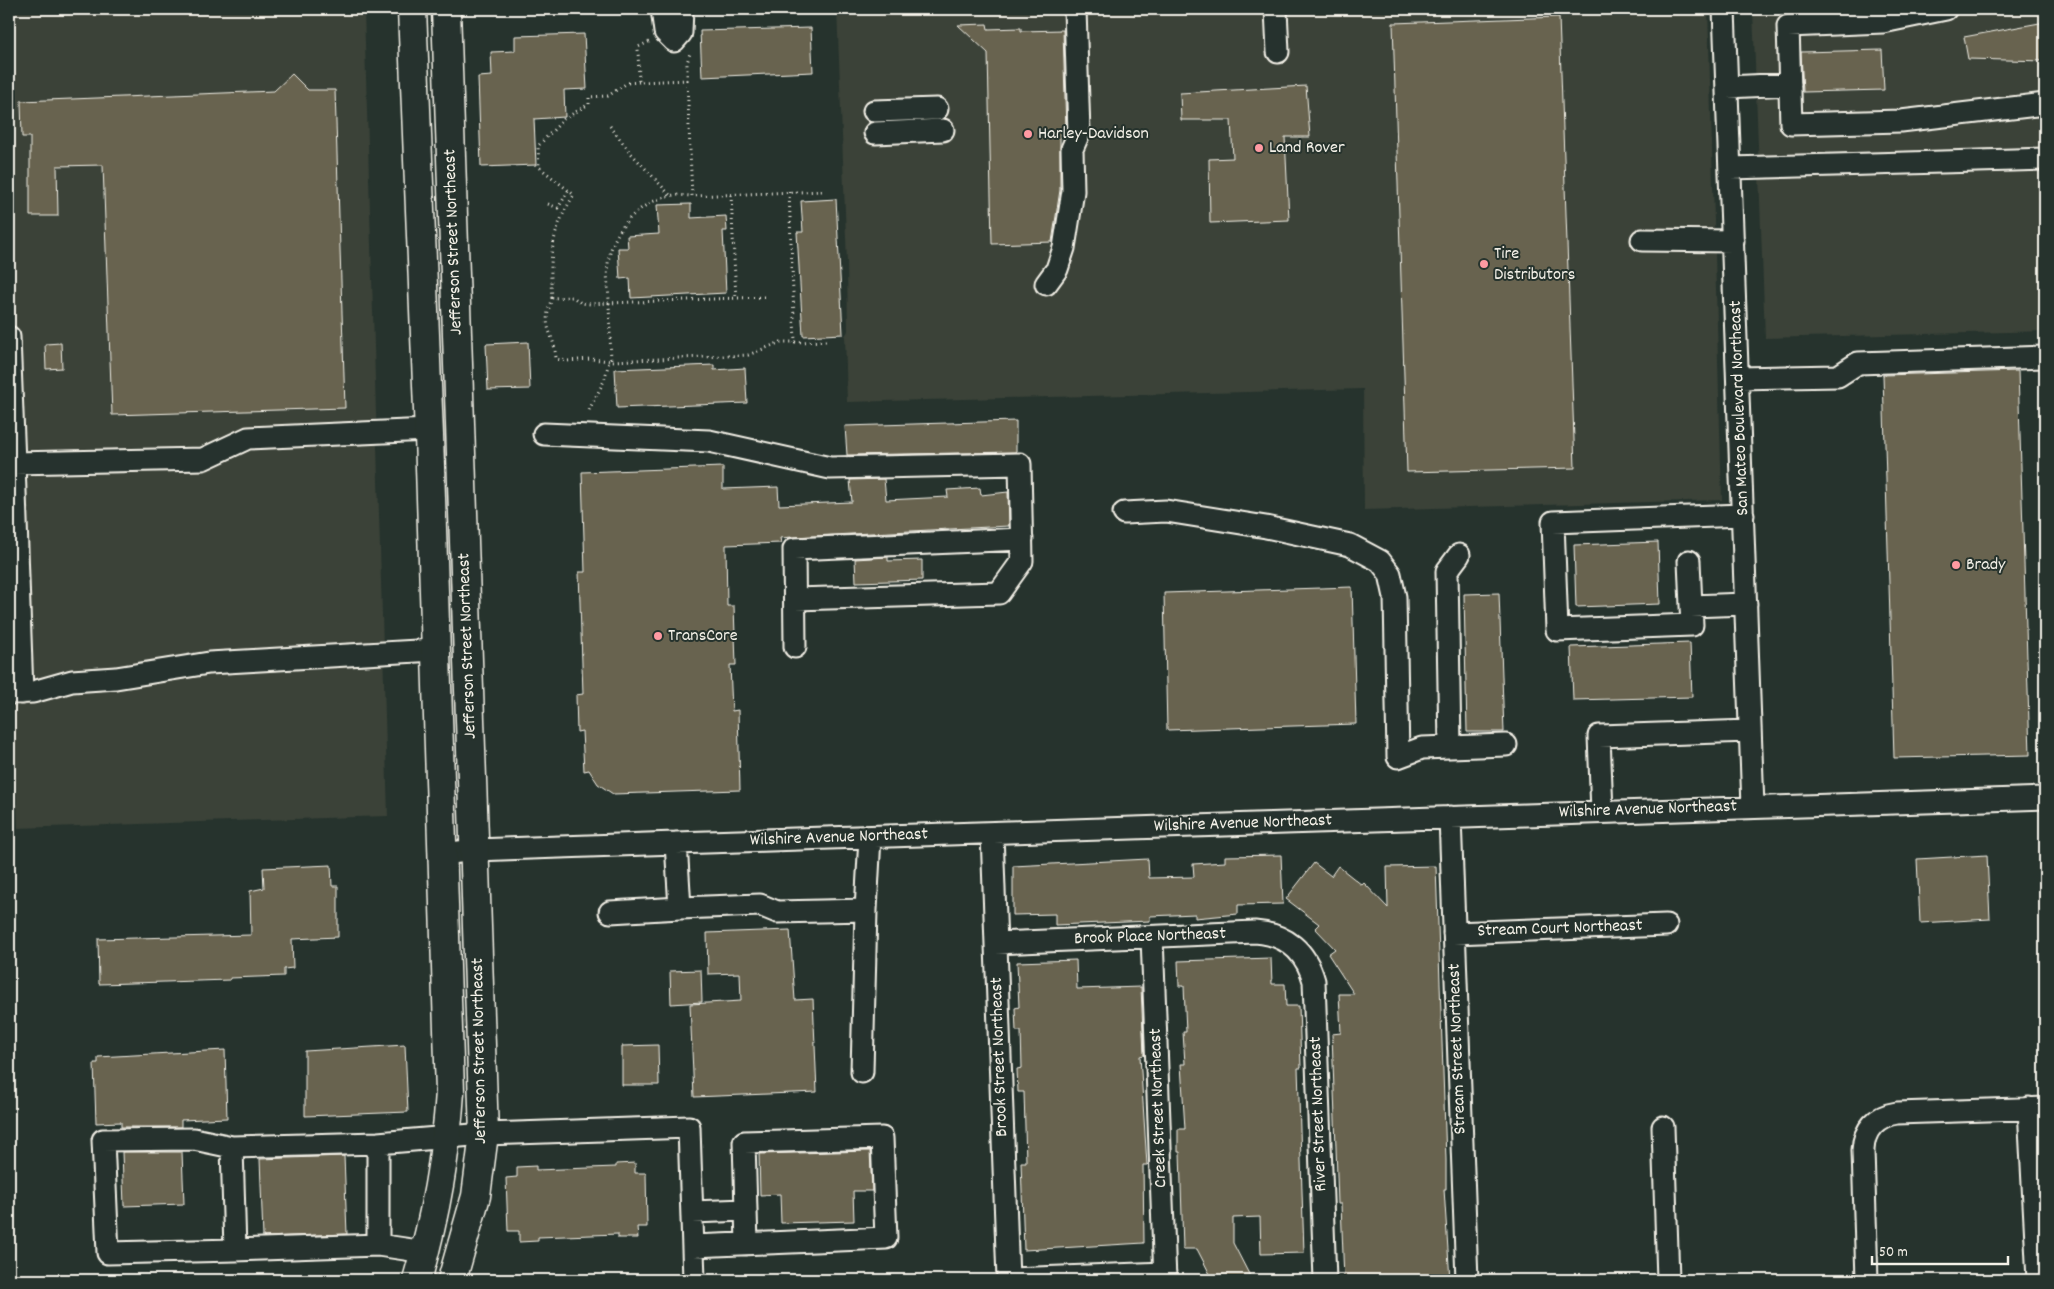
<svg xmlns="http://www.w3.org/2000/svg" width="2054" height="1289" font-family="Dekko,sans-serif">
<rect width="100%" height="100%" fill="#26332d"/>
<filter id="ink" filterUnits="userSpaceOnUse"><feTurbulence type="fractalNoise" baseFrequency=".02" numOctaves="2"/><feDisplacementMap in="SourceGraphic" scale="10" xChannelSelector="R" yChannelSelector="G"/><feConvolveMatrix kernelMatrix="1 2 1 2 8 2 1 2 1" color-interpolation-filters="sRGB"/></filter>
<g filter="url(#ink)">
<path fill="#3a4238" d="M 98,9 L 364,9 L 388,816 L 18,828 L 13,718 L 9,717 L 9,12 Z
M 837,9 L 1708,9 L 1722,500 L 1364,510 L 1363,389 L 847,402 L 845,336 L 848,331 L 847,263 Z
M 1753,9 L 2045,9 L 2045,331 L 1765,338 Z"/>
<path fill="#676450" stroke="#f4f1e8" d="M 1559,17 L 1575,468 L 1407,472 L 1393,23 Z
M 2045,22 L 2045,61 L 1968,59 L 1964,37 Z
M 987,24 L 988,29 L 1021,28 L 1021,31 L 1063,30 L 1066,131 L 1065,134 L 1060,134 L 1060,190 L 1052,242 L 992,244 L 988,53 L 958,25 Z
M 811,28 L 813,72 L 702,77 L 700,31 Z
M 584,34 L 587,89 L 564,90 L 565,117 L 534,119 L 536,165 L 481,167 L 478,77 L 492,76 L 491,52 L 515,51 L 515,36 Z
M 1882,50 L 1884,90 L 1803,92 L 1801,52 Z
M 292,74 L 308,90 L 335,90 L 345,408 L 112,415 L 103,165 L 57,166 L 58,216 L 30,216 L 30,137 L 22,137 L 21,101 L 274,91 Z
M 1306,86 L 1310,137 L 1285,137 L 1289,220 L 1210,223 L 1209,159 L 1233,158 L 1231,120 L 1181,120 L 1180,93 Z
M 836,199 L 843,334 L 803,336 L 797,232 L 803,232 L 801,201 Z
M 691,204 L 691,218 L 726,216 L 727,231 L 723,231 L 726,293 L 631,298 L 630,278 L 620,279 L 618,248 L 628,248 L 627,236 L 659,234 L 657,205 Z
M 528,342 L 530,389 L 488,390 L 486,344 Z
M 61,343 L 62,368 L 46,369 L 45,344 Z
M 714,365 L 714,370 L 745,368 L 747,403 L 617,408 L 615,369 Z
M 2018,371 L 2030,755 L 1894,758 L 1883,375 Z
M 1016,421 L 1016,452 L 847,455 L 845,426 Z
M 723,467 L 723,489 L 778,487 L 779,505 L 852,502 L 850,480 L 884,479 L 886,500 L 948,497 L 947,490 L 980,488 L 981,495 L 1008,492 L 1009,526 L 793,537 L 780,538 L 781,543 L 726,545 L 727,606 L 734,606 L 736,665 L 730,665 L 732,711 L 738,710 L 740,790 L 613,794 L 598,784 L 589,770 L 584,771 L 582,731 L 577,732 L 576,695 L 583,694 L 579,572 L 585,572 L 582,472 Z
M 1658,542 L 1660,604 L 1576,607 L 1574,545 Z
M 888,557 L 888,561 L 922,560 L 922,580 L 856,582 L 855,559 Z
M 1352,587 L 1356,724 L 1167,730 L 1164,593 Z
M 1499,593 L 1504,732 L 1467,732 L 1464,594 Z
M 1690,643 L 1692,697 L 1573,700 L 1571,647 Z
M 1281,855 L 1283,904 L 1238,905 L 1238,914 L 1195,918 L 1195,914 L 1150,916 L 1150,921 L 1055,925 L 1055,914 L 1013,915 L 1013,866 L 1148,859 L 1149,878 L 1194,877 L 1193,864 L 1225,862 L 1225,856 Z
M 1987,855 L 1990,919 L 1920,923 L 1917,859 Z
M 1314,863 L 1331,876 L 1338,866 L 1362,885 L 1364,883 L 1388,908 L 1387,867 L 1436,866 L 1446,1160 L 1446,1189 L 1444,1189 L 1450,1280 L 1344,1280 L 1341,1204 L 1338,1204 L 1332,1034 L 1341,1033 L 1339,994 L 1354,994 L 1328,954 L 1335,949 L 1315,928 L 1319,924 L 1286,899 Z
M 331,865 L 332,886 L 338,886 L 338,937 L 292,939 L 293,968 L 284,969 L 284,976 L 230,978 L 230,980 L 99,984 L 98,939 L 251,935 L 250,891 L 264,888 L 263,868 Z
M 790,930 L 795,1000 L 813,999 L 817,1092 L 694,1097 L 690,1004 L 741,1001 L 740,973 L 708,974 L 707,933 Z
M 1271,958 L 1272,984 L 1285,984 L 1286,1006 L 1299,1006 L 1301,1068 L 1298,1068 L 1304,1253 L 1261,1254 L 1260,1217 L 1233,1218 L 1233,1243 L 1252,1280 L 1213,1280 L 1197,1249 L 1183,1249 L 1180,1152 L 1178,1152 L 1178,1129 L 1185,1129 L 1181,1064 L 1185,1064 L 1183,1032 L 1186,1032 L 1184,986 L 1179,986 L 1178,961 Z
M 1076,960 L 1077,989 L 1141,987 L 1144,1055 L 1140,1056 L 1147,1165 L 1143,1165 L 1144,1243 L 1024,1250 L 1021,1162 L 1026,1162 L 1024,1092 L 1018,1092 L 1017,1069 L 1022,1068 L 1021,1031 L 1016,1031 L 1015,1008 L 1019,1007 L 1017,962 Z
M 701,970 L 702,1002 L 671,1004 L 670,971 Z
M 405,1045 L 408,1112 L 305,1116 L 305,1051 Z
M 658,1045 L 659,1085 L 622,1085 L 622,1046 Z
M 225,1050 L 227,1118 L 181,1120 L 181,1127 L 121,1127 L 121,1122 L 96,1123 L 94,1063 L 98,1063 L 98,1057 Z
M 870,1151 L 872,1191 L 853,1191 L 854,1221 L 781,1223 L 780,1194 L 760,1195 L 759,1154 Z
M 122,1152 L 182,1152 L 184,1204 L 124,1206 Z
M 344,1156 L 347,1234 L 263,1237 L 260,1159 Z
M 635,1163 L 635,1173 L 646,1173 L 647,1227 L 637,1227 L 638,1238 L 618,1238 L 618,1234 L 538,1237 L 538,1241 L 519,1242 L 519,1231 L 508,1231 L 506,1178 L 517,1177 L 517,1167 L 536,1166 L 536,1170 L 616,1167 L 616,1164 Z"/>
<g fill="none" stroke-linecap="round" stroke-linejoin="round">
<defs>
<path id="minor" d="M 662,9 L 665,32 L 674,41 L 681,33 L 682,9
M 1276,9 L 1278,52
M 1724,9 L 1753,807
M 1946,9 L 1883,22 L 1788,26 L 1791,124 L 1901,121 L 2045,104
M 1727,87 L 1790,84
M 874,111 L 937,109
M 875,133 L 943,130
M 1730,168 L 2045,159
M 1642,240 L 1733,241
M 1046,284 L 1057,269 L 1064,248 L 1073,191 L 1072,149 L 1079,133 L 1075,9
M 9,337 L 14,463 L 203,459 L 248,438 L 429,430
M 1739,378 L 1838,376 L 1858,363 L 2045,357
M 544,434 L 709,441 L 830,468 L 1020,464 L 1022,561 L 999,593 L 795,599
M 9,461 L 14,463 L 22,693
M 1124,513 L 1166,511 L 1266,527 L 1350,545 L 1380,561 L 1390,574 L 1395,597 L 1398,757 L 1422,748 L 1506,745
M 1743,515 L 1553,522 L 1557,630 L 1692,625 L 1691,606 L 1746,604
M 1689,561 L 1691,606
M 795,647 L 794,549 L 1022,539
M 9,693 L 33,692 L 72,681 L 116,678 L 209,663 L 435,650
M 1450,747 L 1447,571 L 1459,555
M 1602,812 L 1599,736 L 1750,731
M 1450,817 L 1467,1280
M 992,833 L 1008,1280
M 676,843 L 680,908 L 760,905 L 777,912 L 866,910 L 870,837
M 442,854 L 476,850 L 676,843 L 2045,798
M 610,912 L 680,908
M 1454,933 L 1666,925
M 1152,937 L 1165,1280
M 996,943 L 1255,932 C 1286,934 1306,951 1314,981 L 1325,1280
M 862,1072 L 866,910
M 2029,1108 L 2038,1280
M 1663,1127 L 1668,1280
M 232,1147 L 235,1250 L 378,1245 L 425,1252
M 692,1212 L 746,1210
M 378,1245 L 378,1143
M 693,1246 L 886,1238 L 882,1138 L 744,1142 L 747,1244
M 235,1250 L 108,1253 L 103,1140 L 194,1139 L 232,1147 L 378,1143 L 484,1134 L 689,1127 L 694,1280
M 1008,1279 L 1165,1273
M 1867,1280 L 1863,1150 C 1864,1129 1876,1116 1897,1113 L 2045,1108"/>
<path id="major" d="M 412,9 L 429,435 L 450,1092 C 446,1156 435,1218 417,1280
M 446,9 L 484,1134 L 476,1196 L 452,1280"/>
</defs>
<use href="#minor" stroke="#f4f1e8" stroke-width="25"/>
<use href="#major" stroke="#f4f1e8" stroke-width="31"/>
<path stroke="#f4f1e8" stroke-width="3" stroke-dasharray="1 4" stroke-linecap="butt" d="M 649,42 L 638,47 L 639,82 L 687,80 L 687,63 L 690,53
M 687,80 L 692,196 L 824,191
M 639,82 L 627,83 L 608,96 L 589,97 L 589,104 L 564,119 L 538,146 L 539,167 L 574,195 C 551,231 549,256 552,298 L 573,297 L 581,303 L 590,304 L 609,303 C 609,291 606,277 608,264 C 611,232 637,203 669,196 C 676,194 685,196 692,196
M 610,126 L 629,151 L 670,195
M 789,192 L 795,342 L 827,341
M 731,195 L 736,298
M 548,204 L 558,208 L 569,190
M 764,297 L 609,303 L 611,361 L 748,355 L 781,342 L 795,342
M 552,298 C 540,331 554,329 556,359 L 567,361 L 590,359 L 611,361
M 589,410 L 604,381 L 609,362"/>
<use href="#minor" stroke="#26332d" stroke-width="21"/>
<use href="#major" stroke="#26332d" stroke-width="28"/>
</g>
</g>
<g fill="#ff9aa2" stroke="#26332d" stroke-width="2">
<circle cx="1028" cy="134" r="5"/>
<circle cx="1259" cy="148" r="5"/>
<circle cx="1484" cy="264" r="5"/>
<circle cx="1956" cy="565" r="5"/>
<circle cx="658" cy="636" r="5"/>
</g>
<g text-anchor="middle" dominant-baseline="central" stroke-width="4" stroke-linejoin="round" paint-order="stroke">
<g font-size="18" fill="#f4f1e8" stroke="#26332d" text-anchor="start">
<text x="1038" y="134">Harley-Davidson</text>
<text x="1269" y="148">Land Rover</text>
<text x="1494" y="254">Tire<tspan x="1494" dy="21">Distributors</tspan></text>
<text x="1966" y="565">Brady</text>
<text x="668" y="636">TransCore</text>
</g>
<g font-size="18" fill="#f4f1e8" stroke="#26332d">
<text transform="translate(454 242) rotate(-92)">Jefferson Street Northeast</text>
<text transform="translate(1740 408) rotate(-92)">San Mateo Boulevard Northeast</text>
<text transform="translate(468 646) rotate(-92)">Jefferson Street Northeast</text>
<text transform="translate(1648 810) rotate(-2)">Wilshire Avenue Northeast</text>
<text transform="translate(1243 824) rotate(-2)">Wilshire Avenue Northeast</text>
<text transform="translate(839 838) rotate(-2)">Wilshire Avenue Northeast</text>
<text transform="translate(1560 929) rotate(-2)">Stream Court Northeast</text>
<text transform="translate(1150 937) rotate(-2)">Brook Place Northeast</text>
<text transform="translate(1458 1049) rotate(-92)">Stream Street Northeast</text>
<text transform="translate(480 1051) rotate(-91)">Jefferson Street Northeast</text>
<text transform="translate(1000 1057) rotate(-92)">Brook Street Northeast</text>
<text transform="translate(1159 1108) rotate(-92)">Creek Street Northeast</text>
<text transform="translate(1319 1114) rotate(-92)">River Street Northeast</text>
</g>
</g>
<rect width="2054" height="1289" fill="none" stroke="#26332d" stroke-width="30"/>
<rect x="15" y="15" width="2024" height="1259" fill="none" stroke="#f4f1e8" stroke-width="2" filter="url(#ink)"/>
<path d="M1872 1256v8h136v-8" fill="none" stroke="#f4f1e8" stroke-width="2.5"/>
<text x="1879" y="1256" font-size="15" fill="#f4f1e8" stroke="#26332d" stroke-width="4" paint-order="stroke">50 m</text>
</svg>
